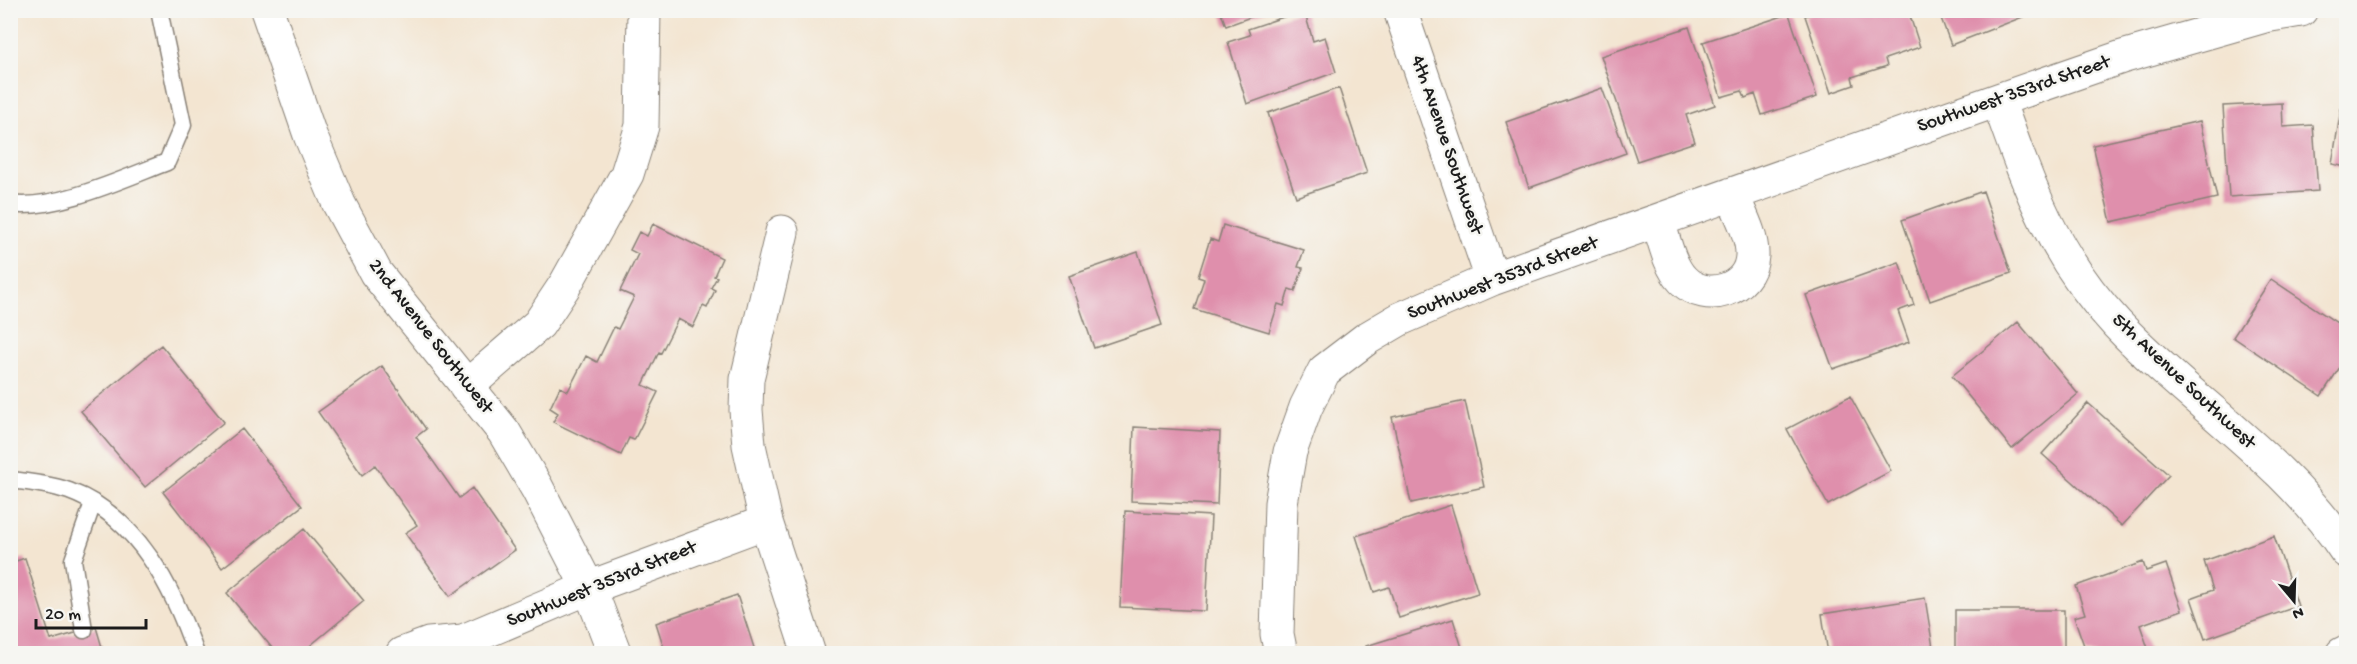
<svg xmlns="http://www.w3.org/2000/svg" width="2357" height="664" font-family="'Gochi Hand',sans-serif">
<rect width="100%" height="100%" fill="#f6f6f2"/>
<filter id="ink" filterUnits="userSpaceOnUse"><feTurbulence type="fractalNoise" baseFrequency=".0167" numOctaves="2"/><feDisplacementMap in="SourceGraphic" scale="12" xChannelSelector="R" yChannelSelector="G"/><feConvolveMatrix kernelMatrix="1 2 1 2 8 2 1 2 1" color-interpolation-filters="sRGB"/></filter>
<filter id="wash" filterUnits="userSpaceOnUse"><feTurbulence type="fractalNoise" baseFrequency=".008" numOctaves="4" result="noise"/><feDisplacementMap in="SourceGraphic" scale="24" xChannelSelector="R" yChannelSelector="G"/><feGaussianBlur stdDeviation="1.35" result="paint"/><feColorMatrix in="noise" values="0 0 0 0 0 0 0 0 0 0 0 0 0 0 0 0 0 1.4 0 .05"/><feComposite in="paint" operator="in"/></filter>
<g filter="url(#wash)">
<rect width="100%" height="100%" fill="#f3e5d1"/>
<g id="blocks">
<path fill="#df8fac" d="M 1220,10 L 1267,10 L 1267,11 L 1226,26 Z
M 1304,10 L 1313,41 L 1325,37 L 1336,72 L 1247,104 L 1228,42 L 1250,35 L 1248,29 Z
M 1822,10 L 1908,10 L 1920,47 L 1885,59 L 1887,66 L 1852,77 L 1854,85 L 1831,93 L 1805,16 Z
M 1938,10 L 2038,10 L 2038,11 L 1951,45 Z
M 1789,14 L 1817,97 L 1762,115 L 1755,94 L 1745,98 L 1742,91 L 1721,97 L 1703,42 Z
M 1689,27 L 1715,105 L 1686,115 L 1695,142 L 1637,161 L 1601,56 Z
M 1339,88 L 1367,173 L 1296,197 L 1268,113 Z
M 1602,88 L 1626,153 L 1529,188 L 1506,122 Z
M 2343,96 L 2346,97 L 2346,167 L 2332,164 Z
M 2282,103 L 2283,127 L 2313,125 L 2318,191 L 2229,197 L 2223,106 Z
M 2200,121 L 2217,198 L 2111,222 L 2093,145 Z
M 1983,191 L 2011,273 L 1930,301 L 1902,220 Z
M 653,224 L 722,258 L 714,276 L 717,277 L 711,288 L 715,290 L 707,308 L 703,306 L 693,327 L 678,319 L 661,353 L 659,352 L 643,385 L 658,392 L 634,440 L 629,438 L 621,455 L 553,422 L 558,413 L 550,408 L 560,387 L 568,391 L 586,356 L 597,362 L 614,327 L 618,329 L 634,297 L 620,291 L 638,254 L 630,250 L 639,232 L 647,236 Z
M 1223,225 L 1304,250 L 1298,267 L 1303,268 L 1295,291 L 1289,289 L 1284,306 L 1278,304 L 1269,332 L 1194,309 L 1204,279 L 1198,277 L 1210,239 L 1218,242 Z
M 1138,252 L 1162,325 L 1094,348 L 1069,276 Z
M 1899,262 L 1914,305 L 1898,311 L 1909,342 L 1833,369 L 1806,295 Z
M 2271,279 L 2346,329 L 2346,358 L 2321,396 L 2233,337 Z
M 2018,322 L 2078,394 L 2012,449 L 1952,376 Z
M 161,345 L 224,422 L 145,487 L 81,411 Z
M 382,366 L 426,429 L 416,437 L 459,498 L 472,488 L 515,550 L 450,596 L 405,533 L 417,525 L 375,465 L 362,475 L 318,412 Z
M 1850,396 L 1891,471 L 1828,505 L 1787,429 Z
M 1465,401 L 1484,487 L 1411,503 L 1392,417 Z
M 2088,403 L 2169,475 L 2122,526 L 2042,454 Z
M 1134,427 L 1220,432 L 1217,505 L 1131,501 Z
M 242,429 L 302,506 L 222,568 L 163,492 Z
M 1451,505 L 1478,593 L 1399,618 L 1389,587 L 1374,592 L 1356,536 Z
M 1125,511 L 1211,516 L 1206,611 L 1120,607 Z
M 304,529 L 364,601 L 300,654 L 277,654 L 227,593 Z
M 2274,536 L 2298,606 L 2205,639 L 2191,598 L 2213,590 L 2204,561 Z
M 25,558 L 51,640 L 96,627 L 104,654 L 10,654 L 10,563 Z
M 2143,562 L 2146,571 L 2166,564 L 2182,610 L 2140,625 L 2150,654 L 2087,654 L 2074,617 L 2085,614 L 2076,586 Z
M 737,595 L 756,654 L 666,654 L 656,623 Z
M 1925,598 L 1934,654 L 1828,654 L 1822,614 Z
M 1955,610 L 2064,610 L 2064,654 L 1955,654 Z
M 1453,619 L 1464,654 L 1368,654 L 1366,646 Z"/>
</g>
</g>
<g filter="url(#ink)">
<use href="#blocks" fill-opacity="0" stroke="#888076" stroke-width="1.5"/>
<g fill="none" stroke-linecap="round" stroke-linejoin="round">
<defs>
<path id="lane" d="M 10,204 C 54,211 125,178 167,162 L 183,125 L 159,10
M 10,480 C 30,482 51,485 69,491 C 138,516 174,590 196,654
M 84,630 L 73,560 L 93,503"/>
<path id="street" d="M 267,10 L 310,135 L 339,204 L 376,273 L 504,432 L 537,488 L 593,597 L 615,654
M 1400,10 L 1492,279
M 1998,100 C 2029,187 2052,255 2117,324 C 2191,402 2286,460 2346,551
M 1658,221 C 1664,239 1669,266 1683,280 C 1706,304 1750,290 1752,256 C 1753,236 1739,212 1732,194
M 782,232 L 747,379 L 746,410 L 749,445 L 766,522 L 809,654
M 466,387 L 539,324 L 565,285 L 627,174 L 642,126 L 644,10
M 402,654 L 429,644 L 463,641 L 588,588 L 766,522
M 1281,654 L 1277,634 L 1281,503 L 1290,452 L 1306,407 L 1324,371 L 1366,339 L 1400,319 L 1492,279 L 1998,100 L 2122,57 L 2265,16 L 2301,10
M 2342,654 L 2346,652"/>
</defs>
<use href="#lane" stroke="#888076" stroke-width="19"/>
<use href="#street" stroke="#888076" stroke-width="35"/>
<use href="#lane" stroke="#fff" stroke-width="16"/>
<use href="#street" stroke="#fff" stroke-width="33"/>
</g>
</g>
<g text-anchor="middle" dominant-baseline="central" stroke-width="5" stroke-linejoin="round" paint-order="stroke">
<g font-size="20" fill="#1c1c1c" stroke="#f6f6f2">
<text transform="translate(2014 95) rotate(-19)">Southwest 353rd Street</text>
<text transform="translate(1446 145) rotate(71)">4th Avenue Southwest</text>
<text transform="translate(1503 279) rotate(-21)">Southwest 353rd Street</text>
<text transform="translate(430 337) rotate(52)">2nd Avenue Southwest</text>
<text transform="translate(2183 382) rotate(43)">5th Avenue Southwest</text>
<text transform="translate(602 585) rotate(-22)">Southwest 353rd Street</text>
</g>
</g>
<rect width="2357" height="664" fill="none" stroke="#f6f6f2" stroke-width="36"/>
<g transform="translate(2294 601) rotate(161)" stroke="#f6f6f2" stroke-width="4.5" paint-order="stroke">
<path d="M0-4.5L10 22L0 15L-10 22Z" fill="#1c1c1c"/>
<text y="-9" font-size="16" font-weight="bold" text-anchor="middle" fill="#1c1c1c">N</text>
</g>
<path d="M36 619v9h110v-9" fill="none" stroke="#1c1c1c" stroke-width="3"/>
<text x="45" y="619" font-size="18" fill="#1c1c1c" stroke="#f6f6f2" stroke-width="4.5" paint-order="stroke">20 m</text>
</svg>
